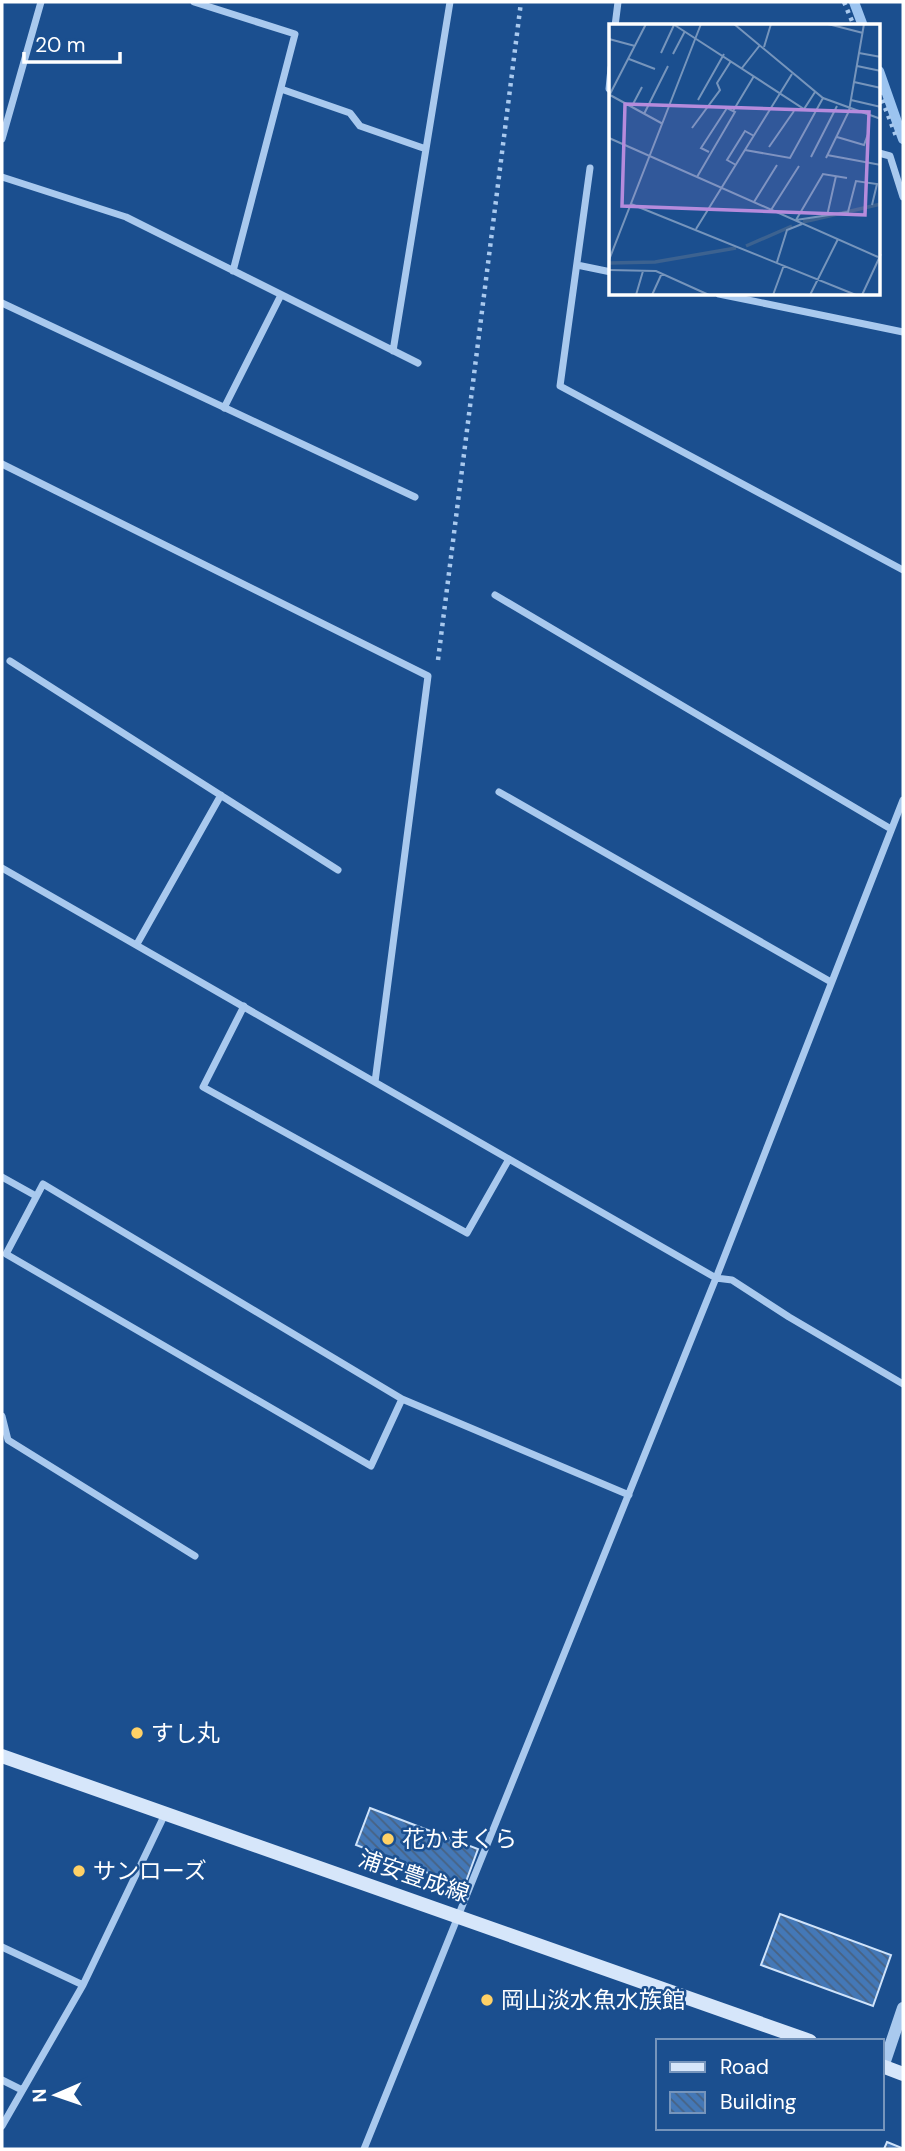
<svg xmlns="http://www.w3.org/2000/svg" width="905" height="2151" font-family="'DM Sans','Noto Sans JP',sans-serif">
<defs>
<pattern id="building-back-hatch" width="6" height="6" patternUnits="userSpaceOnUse" patternTransform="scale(1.75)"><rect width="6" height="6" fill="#4478b7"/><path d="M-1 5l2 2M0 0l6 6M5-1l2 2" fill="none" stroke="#486282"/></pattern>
</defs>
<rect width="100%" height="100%" fill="#1b4f8f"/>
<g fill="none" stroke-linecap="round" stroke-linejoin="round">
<path stroke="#9cc4f0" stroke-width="10" d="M 854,2 L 863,26
M 879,71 L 903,139"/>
</g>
<path fill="url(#building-back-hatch)" stroke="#cfe3fa" stroke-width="2" d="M 370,1808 L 478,1849 L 464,1887 L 356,1845 Z
M 780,1914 L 891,1955 L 873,2006 L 761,1965 Z
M 887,2142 L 902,2148 L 901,2149 L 884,2149 Z"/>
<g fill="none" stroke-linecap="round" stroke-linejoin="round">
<path stroke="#a9c9ee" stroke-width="4.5" stroke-dasharray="3.5 5" stroke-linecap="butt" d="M 844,2 L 854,26
M 879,92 L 896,136
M 438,660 L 521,2"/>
<path stroke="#a9c9ee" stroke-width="7" d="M 194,2 L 295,34 L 233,271
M 615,26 L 618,2
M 611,68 L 609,89 L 611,90
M 281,89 L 350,113 L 360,126 L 426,149
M 2,139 L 41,2
M 879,153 L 890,156 L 903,197
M 590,168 L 560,386 L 903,570
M 2,177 L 126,217 L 418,363
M 577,265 L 611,272
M 719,294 L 903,332
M 2,303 L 415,497
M 393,351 L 450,2
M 224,408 L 281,295
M 2,464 L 428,676 L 375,1082
M 495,595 L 891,829
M 10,661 L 338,870
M 499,792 L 831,982
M 2,868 L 716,1278 L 732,1280 L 789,1317 L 903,1384
M 137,944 L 221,795
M 244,1006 L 203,1087 L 467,1233 L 509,1159
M 2,1177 L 36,1196
M 402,1399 L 371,1466 L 6,1254 L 43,1184 L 402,1399 L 629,1495
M 2,1416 L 8,1440 L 195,1556
M 2,1947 L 83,1985
M 2,2080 L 22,2090
M 2,2126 L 83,1985 L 165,1814
M 364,2149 L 716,1278 L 903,800"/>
<path stroke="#a9c9ee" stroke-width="12" d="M 883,2067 L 903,2008"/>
<path stroke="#d6e6fa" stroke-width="14" d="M 2,1756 L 810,2041
M 882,2066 L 903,2074"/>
</g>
<g fill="#ffd166" stroke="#1b4f8f" stroke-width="2.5">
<circle cx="137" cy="1733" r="7"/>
<circle cx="388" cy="1839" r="7"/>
<circle cx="79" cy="1871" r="7"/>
<circle cx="487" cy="2000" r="7"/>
</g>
<g text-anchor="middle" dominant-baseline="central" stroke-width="5" stroke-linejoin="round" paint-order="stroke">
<g font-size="23" fill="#fff" stroke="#1b4f8f" text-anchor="start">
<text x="151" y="1733">すし丸</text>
<text x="402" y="1839">花かまくら</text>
<text x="93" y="1871">サンローズ</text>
<text x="501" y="2000">岡山淡水魚水族館</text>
</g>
<g font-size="23" fill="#fff" stroke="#1b4f8f">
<text transform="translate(414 1876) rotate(19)">浦安豊成線</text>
</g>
</g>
<g transform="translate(609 24)">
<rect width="271" height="271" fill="#1b4f8f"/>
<path fill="none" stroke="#3c6290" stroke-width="3.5" d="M 194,198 L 272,180M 137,222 L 183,202M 1,239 L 46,238 L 127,224"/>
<path fill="none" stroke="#7695bc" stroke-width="2" d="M 64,0 L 195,85 L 206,68M 125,0 L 214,74 L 272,95M 219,0 L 254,9M 0,15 L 26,22M 155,23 L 162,0M 52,29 L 65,1M 250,29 L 272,33M 64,30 L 76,7M 20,35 L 46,45M 248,42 L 272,47M 133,44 L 151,21M 245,58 L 272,64M 1,71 L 54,100M 0,72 L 37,0M 89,76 L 115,30M 242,76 L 272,83M 23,82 L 33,63M 124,87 L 145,52M 35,90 L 59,42M 83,104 L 111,66 L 108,59 L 122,37M 228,113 L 255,121 L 259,110M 0,114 L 269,233M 160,123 L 185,87M 136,126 L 181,134 L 214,74M 218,131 L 272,141M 202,133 L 228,82M 217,134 L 240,87 L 255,0M 127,141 L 118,136 L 136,107 L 145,112M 88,153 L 126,88 L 118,84 L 92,124 L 100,128M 145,178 L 168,141M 22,180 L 247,271M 162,186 L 190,142M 218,192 L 227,152M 187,196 L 239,188 L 247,157 L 268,160 L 263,181M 187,196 L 214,150 L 238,154M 87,205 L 183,50M 0,236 L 92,0M 168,238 L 178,206 L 193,200M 0,246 L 47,247 L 100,271M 27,271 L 34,247M 43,271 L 53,249M 164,271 L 175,241M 201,271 L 229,215M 253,271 L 272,230"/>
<path fill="#b68bdc" fill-opacity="0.15" stroke="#b68bdc" stroke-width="3.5" d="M 16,80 L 260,88 L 256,191 L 13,182 Z"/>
<rect width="271" height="271" fill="none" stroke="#fff" stroke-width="3.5"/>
</g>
<rect width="905" height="2151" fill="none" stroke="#ffffff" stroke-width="7"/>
<rect x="656" y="2039" width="228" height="91" fill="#1b4f8f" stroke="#7695bc" stroke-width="2"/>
<rect x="670" y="2062" width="35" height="10" fill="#d6e6fa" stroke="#7695bc" stroke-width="2"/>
<text x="720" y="2074" font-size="21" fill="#ffffff">Road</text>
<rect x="670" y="2092" width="35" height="21" fill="url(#building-back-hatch)" stroke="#7695bc" stroke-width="2"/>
<text x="720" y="2109" font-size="21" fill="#ffffff">Building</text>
<g transform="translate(56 2095) rotate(268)" stroke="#1b4f8f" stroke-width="5" paint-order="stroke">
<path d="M0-5L12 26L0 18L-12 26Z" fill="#ffffff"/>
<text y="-10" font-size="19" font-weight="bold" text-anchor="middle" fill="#ffffff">N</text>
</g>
<path d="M24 52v10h96v-10" fill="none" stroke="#ffffff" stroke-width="3.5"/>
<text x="35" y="52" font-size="21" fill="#ffffff" stroke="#1b4f8f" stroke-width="5" paint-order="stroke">20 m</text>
</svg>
